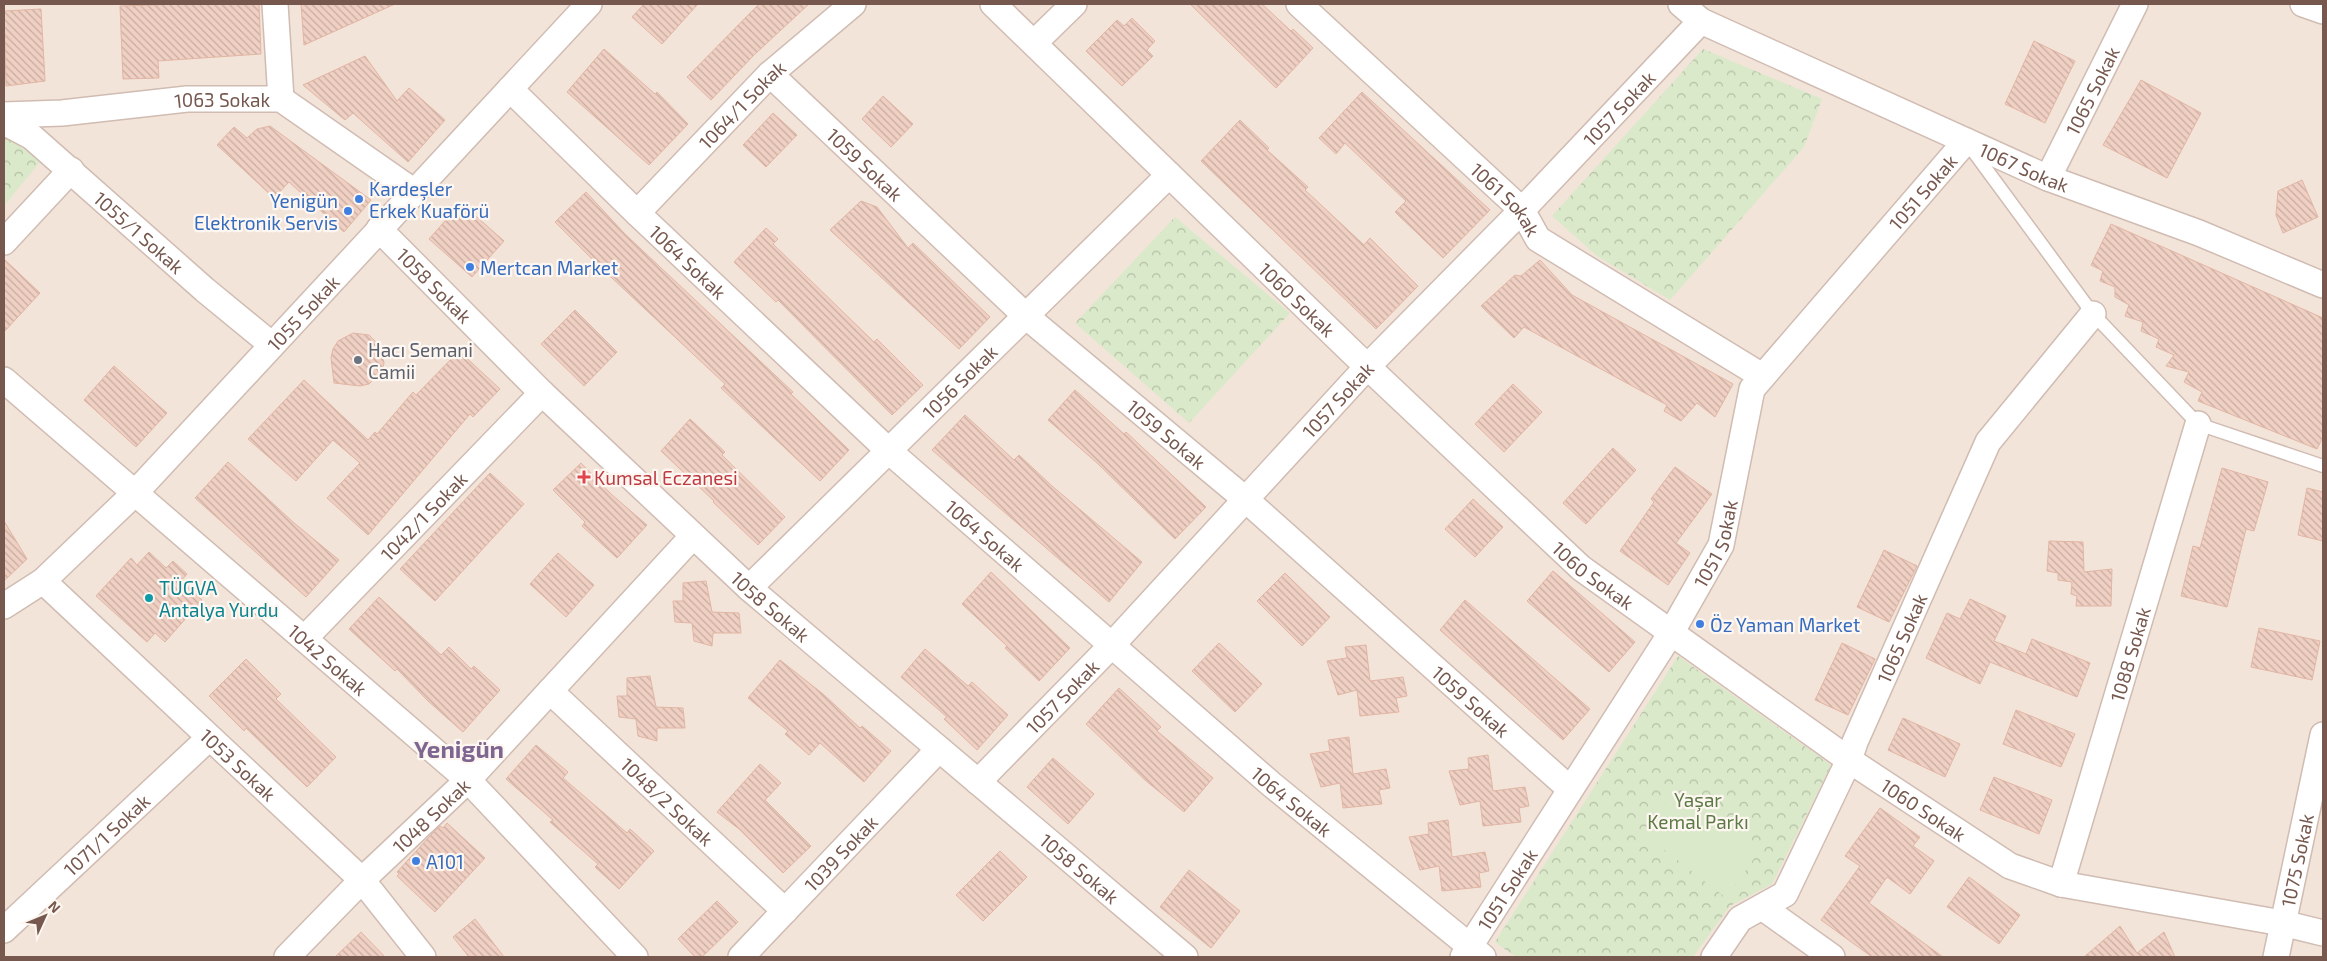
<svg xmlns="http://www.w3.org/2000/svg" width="2327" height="961" font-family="'Exo 2',sans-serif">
<defs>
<pattern id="park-crowns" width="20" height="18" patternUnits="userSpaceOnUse" patternTransform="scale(1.25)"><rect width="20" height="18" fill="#d9e9c9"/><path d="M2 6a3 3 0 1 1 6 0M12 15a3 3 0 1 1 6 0" fill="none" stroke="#b5c0a5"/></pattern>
<pattern id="building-back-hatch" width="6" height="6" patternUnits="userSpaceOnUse" patternTransform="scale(1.25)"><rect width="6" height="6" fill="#f0d0c3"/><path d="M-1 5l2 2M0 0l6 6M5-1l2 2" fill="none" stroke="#c7aca1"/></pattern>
</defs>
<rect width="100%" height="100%" fill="#fcf3ea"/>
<path fill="#f3e4d9" d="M 4,4 L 2323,4 L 2323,957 L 4,957 Z"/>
<path fill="url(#park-crowns)" d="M 1703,49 L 1822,99 L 1804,147 L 1670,300 L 1597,256 L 1552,216 Z
M 4,130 L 28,145 L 39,163 L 4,206 Z
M 1175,217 L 1290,313 L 1189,423 L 1075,323 Z
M 1678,656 L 1831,765 L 1772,884 L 1730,906 L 1693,957 L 1516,957 L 1495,942 Z"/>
<path fill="#d9e9c9" d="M 1673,792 L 1758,853 L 1726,898 L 1644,834 Z"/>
<path fill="url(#building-back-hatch)" stroke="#e2b5a4" d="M 181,4 L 259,4 L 261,54 L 158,61 L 159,78 L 123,79 L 120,6 Z
M 301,4 L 395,4 L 304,45 Z
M 644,4 L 698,4 L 662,44 L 632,17 Z
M 759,4 L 809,4 L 754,55 L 711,100 L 687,77 Z
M 1190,4 L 1262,4 L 1291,31 L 1293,29 L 1313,48 L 1276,88 Z
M 41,9 L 45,81 L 6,86 L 4,11 Z
M 1132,18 L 1155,41 L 1147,50 L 1153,56 L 1122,86 L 1086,51 L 1117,20 L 1124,26 Z
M 2034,41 L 2075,61 L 2045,123 L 2005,104 Z
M 604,49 L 655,94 L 657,92 L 688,124 L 649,165 L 567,92 Z
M 365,56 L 397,101 L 409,88 L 445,120 L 408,162 L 353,113 L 345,120 L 303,85 Z
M 2141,80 L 2201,113 L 2167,178 L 2103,145 Z
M 1362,92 L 1490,210 L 1443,258 L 1395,212 L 1406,201 L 1345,143 L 1336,154 L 1319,138 Z
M 883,96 L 913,124 L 891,147 L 862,119 Z
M 773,113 L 797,135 L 766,167 L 743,145 Z
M 1240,120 L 1269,148 L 1267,150 L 1308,187 L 1305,190 L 1364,245 L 1370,238 L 1418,286 L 1376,329 L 1201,161 Z
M 270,126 L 371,200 L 344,232 L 289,182 L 274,198 L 217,145 L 234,127 L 247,138 L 257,129 Z
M 2302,180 L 2318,217 L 2283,233 L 2276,215 L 2278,191 Z
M 586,192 L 625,234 L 793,392 L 791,394 L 849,450 L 820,481 L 721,388 L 725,384 L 596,263 L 555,222 Z
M 861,201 L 877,207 L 908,248 L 913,243 L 990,317 L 959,349 L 830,230 Z
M 461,203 L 504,241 L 472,277 L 429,239 Z
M 2111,224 L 2323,318 L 2323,437 L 2317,449 L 2198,401 L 2202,392 L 2184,382 L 2189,372 L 2166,366 L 2174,355 L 2156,347 L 2159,339 L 2141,331 L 2143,322 L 2125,316 L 2129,305 L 2115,297 L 2115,287 L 2100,281 L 2103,271 L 2091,265 Z
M 766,228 L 778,239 L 773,244 L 874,342 L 877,339 L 923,385 L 892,415 L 778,300 L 776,302 L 734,262 Z
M 4,259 L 40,293 L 4,332 Z
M 1540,260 L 1572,295 L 1733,384 L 1715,417 L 1697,403 L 1681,421 L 1664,411 L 1667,405 L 1524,327 L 1514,338 L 1481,306 L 1515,275 L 1521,276 Z
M 575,310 L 617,352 L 584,386 L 541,344 Z
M 353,333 L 369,335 L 381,347 L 384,363 L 382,371 L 369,384 L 360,386 L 334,383 L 331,358 L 333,349 L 338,341 Z
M 459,351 L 500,389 L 473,417 L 470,414 L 368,535 L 327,498 L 360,463 L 333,440 L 296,481 L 248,439 L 304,380 L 368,440 L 375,432 L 377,434 L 413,392 L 416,395 Z
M 114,366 L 167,413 L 136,447 L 84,400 Z
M 1513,384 L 1542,412 L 1504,452 L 1475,424 Z
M 1075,390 L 1124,434 L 1126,432 L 1206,507 L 1175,539 L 1097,463 L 1048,420 Z
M 965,415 L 1014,460 L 1019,455 L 1052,486 L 1142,562 L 1109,602 L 932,450 Z
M 690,419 L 725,452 L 722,455 L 785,517 L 758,545 L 713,502 L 714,501 L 661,451 Z
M 1613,448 L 1636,470 L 1586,524 L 1563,503 Z
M 228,462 L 293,522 L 339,560 L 306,597 L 195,498 Z
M 581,463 L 611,494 L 647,525 L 617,558 L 582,526 L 585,522 L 553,490 Z
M 1675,467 L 1712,494 L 1676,543 L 1690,553 L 1668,585 L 1620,551 L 1654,502 L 1651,499 Z
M 2222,468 L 2268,482 L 2254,531 L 2246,529 L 2227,607 L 2181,596 L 2193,546 L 2200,548 Z
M 490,473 L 524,504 L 435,601 L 400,569 Z
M 2307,488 L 2323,492 L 2323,541 L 2298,535 Z
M 1473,499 L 1503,527 L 1475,557 L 1445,529 Z
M 4,521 L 27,559 L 4,581 Z
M 2049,541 L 2083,542 L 2084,572 L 2112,569 L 2111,606 L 2076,606 L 2077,596 L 2071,594 L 2072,582 L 2058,580 L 2058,573 L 2047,571 Z
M 1884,550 L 1917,566 L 1889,622 L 1857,607 Z
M 149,552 L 166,568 L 173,561 L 187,574 L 181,581 L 202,600 L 165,642 L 155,633 L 147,642 L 96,596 L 131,558 L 137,565 Z
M 558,553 L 594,585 L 566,617 L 530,584 Z
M 1553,571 L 1635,642 L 1609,672 L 1527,601 Z
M 991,572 L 1070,648 L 1039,681 L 1005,648 L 1007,646 L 962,604 Z
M 1285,573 L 1330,617 L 1302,646 L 1257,601 Z
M 706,581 L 712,612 L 739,613 L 741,633 L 713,633 L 712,646 L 694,641 L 692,623 L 675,622 L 673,601 L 683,601 L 683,583 Z
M 379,597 L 441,655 L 449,647 L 471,669 L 474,666 L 500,690 L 463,732 L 428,701 L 397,669 L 395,671 L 349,629 Z
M 1970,599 L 2006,616 L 1994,641 L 2026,654 L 2032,639 L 2090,663 L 2077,697 L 1990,662 L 1980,684 L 1926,658 L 1947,613 L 1960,619 Z
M 1465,600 L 1590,709 L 1563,740 L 1440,630 Z
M 2259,628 L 2320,641 L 2312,680 L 2251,667 Z
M 1219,643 L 1262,684 L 1235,712 L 1192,671 Z
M 1842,643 L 1875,659 L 1848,715 L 1815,700 Z
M 1366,645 L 1370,681 L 1403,677 L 1407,696 L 1396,698 L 1399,712 L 1360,716 L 1357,690 L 1338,695 L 1327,661 L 1347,658 L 1345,647 Z
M 925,649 L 968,686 L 972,682 L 1008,715 L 977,750 L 944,719 L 947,717 L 901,677 Z
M 246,659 L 281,694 L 276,699 L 336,757 L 307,787 L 246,728 L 244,731 L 209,696 Z
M 780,660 L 823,694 L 860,728 L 862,726 L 891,751 L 864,782 L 820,743 L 809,755 L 785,734 L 788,731 L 748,698 Z
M 650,676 L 656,707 L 683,708 L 685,728 L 657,728 L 657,741 L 638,736 L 636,719 L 619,717 L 617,696 L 627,696 L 627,678 Z
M 1119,688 L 1161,727 L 1157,731 L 1213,778 L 1184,812 L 1145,780 L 1086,724 Z
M 2016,710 L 2075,734 L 2061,767 L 2003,744 Z
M 1903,718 L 1960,744 L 1945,777 L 1888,750 Z
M 1349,737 L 1353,774 L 1386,769 L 1390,788 L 1379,790 L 1382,804 L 1343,808 L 1340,783 L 1321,787 L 1310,754 L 1330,751 L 1328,740 Z
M 536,745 L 568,772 L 563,778 L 627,833 L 630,829 L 654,851 L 619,889 L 595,867 L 598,864 L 550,822 L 553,820 L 506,779 Z
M 1488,755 L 1493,791 L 1525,787 L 1529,806 L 1519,808 L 1521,822 L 1483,826 L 1480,801 L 1460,805 L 1449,771 L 1469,769 L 1468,758 Z
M 1053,758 L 1094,794 L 1068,824 L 1027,787 Z
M 760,764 L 781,783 L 765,800 L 811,846 L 783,873 L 739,829 L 717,812 Z
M 1994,777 L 2052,800 L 2039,834 L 1980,810 Z
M 1880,808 L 1920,837 L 1913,846 L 1934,861 L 1910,894 L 1887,877 L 1869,903 L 1943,957 L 1872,957 L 1821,920 L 1860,866 L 1845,856 Z
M 1448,820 L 1452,857 L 1485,852 L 1489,871 L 1479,873 L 1481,887 L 1442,891 L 1439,866 L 1420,870 L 1409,837 L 1429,834 L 1428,823 Z
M 447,823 L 485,858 L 435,912 L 397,876 L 399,874 L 397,872 L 429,837 L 440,826 L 443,828 Z
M 1000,851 L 1027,877 L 983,921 L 956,895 Z
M 1189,870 L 1240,911 L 1211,948 L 1160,907 Z
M 1969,877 L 2020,915 L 1999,944 L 1947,907 Z
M 717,901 L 738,922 L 702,957 L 695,957 L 678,939 Z
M 475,919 L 504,957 L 469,957 L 453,937 Z
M 2120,926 L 2137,953 L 2164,932 L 2175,957 L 2084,957 Z
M 361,932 L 385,957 L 335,957 Z"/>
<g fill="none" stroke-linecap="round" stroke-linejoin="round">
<defs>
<path id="service" d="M 1970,147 L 2093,314 L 2198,424 L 2323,466"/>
<g id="minor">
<path d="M 275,4 L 281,99"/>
<path id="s1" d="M 993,4 L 1354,354 L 1581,568 L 1849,760 L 2010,866 L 2061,884 L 2282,923 L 2323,933"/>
<path id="s2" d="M 1299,4 L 1522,210 L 1538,239 L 1762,376"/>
<path id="s3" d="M 1681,4 L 1701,21 L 2048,178 L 2199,233 L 2323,285"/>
<path d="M 2303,4 L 2323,11"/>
<path d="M 1034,43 L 1074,4"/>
<path id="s4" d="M 770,74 L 1027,317 L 1245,499 L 1570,789"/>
<path id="s5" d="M 510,89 L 637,213 L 890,452 L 1271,784 L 1483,957"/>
<path id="s6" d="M 4,115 L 62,113 L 187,99 L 281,99 L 413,191"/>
<path id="s7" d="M 4,122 L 32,137 L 205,290 L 272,345"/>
<path id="s8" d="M 2048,178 L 2135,4"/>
<path id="s9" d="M 637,213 L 770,74 L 853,4"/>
<path id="s10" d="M 379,229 L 542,393 L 749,588 L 1185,957"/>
<path d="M 4,242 L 71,170"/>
<path id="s11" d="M 4,380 L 468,780 L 635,957"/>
<path id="s12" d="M 43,581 L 362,880 L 423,957"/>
<path id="s13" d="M 749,588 L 1169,175"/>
<path id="s14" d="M 4,606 L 43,581 L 135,493 L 589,4"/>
<path id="s15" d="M 305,638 L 542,393"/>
<path id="s16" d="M 550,691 L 785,911"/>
<path id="s17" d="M 978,782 L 1111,646 L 1368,366 L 1522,210 L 1701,21"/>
<path id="s18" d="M 2061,884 L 2198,424"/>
<path d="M 1762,907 L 1832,957"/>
<path id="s19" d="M 4,930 L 209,738"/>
<path id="s20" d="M 287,957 L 362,880 L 468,780 L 693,536"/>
<path id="s21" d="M 741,957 L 939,749"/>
<path id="s22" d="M 1463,957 L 1671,633 L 1721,545 L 1752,389 L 1966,141"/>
<path id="s23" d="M 1714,957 L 1740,919 L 1785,894 L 1849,760 L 1855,742 L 1988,442 L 2093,314"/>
<path id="s24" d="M 2276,957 L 2323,735"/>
</g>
</defs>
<use href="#service" stroke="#d0bcb2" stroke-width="15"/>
<use href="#minor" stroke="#d0bcb2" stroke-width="28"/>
<use href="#service" stroke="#fff" stroke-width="12"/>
<use href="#minor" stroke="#fff" stroke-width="25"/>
</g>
<g fill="#3f7fe0" stroke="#fef7f1" stroke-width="2">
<circle cx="359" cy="199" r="5"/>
<circle cx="348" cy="211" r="5"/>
<circle cx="470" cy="267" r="5"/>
<circle cx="1700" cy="624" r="5"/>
<circle cx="416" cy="861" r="5"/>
</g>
<circle fill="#6b7280" stroke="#fef7f1" stroke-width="2" cx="358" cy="360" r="5"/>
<path fill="#e0444e" stroke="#fef7f1" stroke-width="2" d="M581.5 469.5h5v5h5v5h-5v5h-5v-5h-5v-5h5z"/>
<circle fill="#0f9aa8" stroke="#fef7f1" stroke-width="2" cx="149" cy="598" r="5"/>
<g text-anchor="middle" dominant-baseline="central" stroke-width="4.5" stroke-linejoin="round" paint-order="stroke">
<g font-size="19" fill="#76584e" stroke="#fef7f1">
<text stroke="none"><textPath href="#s8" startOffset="98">1065 Sokak</textPath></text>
<text stroke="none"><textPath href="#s6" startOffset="219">1063 Sokak</textPath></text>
<text stroke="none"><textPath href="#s9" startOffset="151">1064/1 Sokak</textPath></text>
<text stroke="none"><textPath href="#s17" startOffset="930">1057 Sokak</textPath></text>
<text stroke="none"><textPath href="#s4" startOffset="131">1059 Sokak</textPath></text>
<text stroke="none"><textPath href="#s3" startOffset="381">1067 Sokak</textPath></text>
<text stroke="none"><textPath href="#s22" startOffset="906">1051 Sokak</textPath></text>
<text stroke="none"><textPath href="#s2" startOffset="285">1061 Sokak</textPath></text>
<text stroke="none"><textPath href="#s7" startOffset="175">1055/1 Sokak</textPath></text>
<text stroke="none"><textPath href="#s5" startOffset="248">1064 Sokak</textPath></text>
<text stroke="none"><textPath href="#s10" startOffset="79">1058 Sokak</textPath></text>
<text stroke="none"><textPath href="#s1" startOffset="424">1060 Sokak</textPath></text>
<text stroke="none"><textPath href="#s14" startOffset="420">1055 Sokak</textPath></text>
<text stroke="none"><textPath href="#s13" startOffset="295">1056 Sokak</textPath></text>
<text stroke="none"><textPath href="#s17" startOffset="525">1057 Sokak</textPath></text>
<text stroke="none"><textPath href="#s4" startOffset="536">1059 Sokak</textPath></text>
<text stroke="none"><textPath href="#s15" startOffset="170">1042/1 Sokak</textPath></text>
<text stroke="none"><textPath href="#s5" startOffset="652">1064 Sokak</textPath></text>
<text stroke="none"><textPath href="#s22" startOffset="486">1051 Sokak</textPath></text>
<text stroke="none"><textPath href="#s1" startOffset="829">1060 Sokak</textPath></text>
<text stroke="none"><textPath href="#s10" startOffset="544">1058 Sokak</textPath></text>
<text stroke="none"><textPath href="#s23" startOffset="379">1065 Sokak</textPath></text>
<text stroke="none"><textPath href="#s18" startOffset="240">1088 Sokak</textPath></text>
<text stroke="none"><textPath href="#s11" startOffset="428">1042 Sokak</textPath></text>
<text stroke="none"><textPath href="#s17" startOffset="120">1057 Sokak</textPath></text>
<text stroke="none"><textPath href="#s4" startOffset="941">1059 Sokak</textPath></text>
<text stroke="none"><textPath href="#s12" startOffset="268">1053 Sokak</textPath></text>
<text stroke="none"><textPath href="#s16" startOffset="161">1048/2 Sokak</textPath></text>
<text stroke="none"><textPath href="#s5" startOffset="1058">1064 Sokak</textPath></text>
<text stroke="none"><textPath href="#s1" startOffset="1234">1060 Sokak</textPath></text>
<text stroke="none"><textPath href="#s20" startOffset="202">1048 Sokak</textPath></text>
<text stroke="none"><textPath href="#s19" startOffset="140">1071/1 Sokak</textPath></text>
<text stroke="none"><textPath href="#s21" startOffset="144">1039 Sokak</textPath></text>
<text stroke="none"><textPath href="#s24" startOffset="99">1075 Sokak</textPath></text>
<text stroke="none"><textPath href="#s10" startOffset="949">1058 Sokak</textPath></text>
<text stroke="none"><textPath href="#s22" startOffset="81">1051 Sokak</textPath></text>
</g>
<g font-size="19" fill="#366cbe" stroke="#fef7f1" text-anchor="start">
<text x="369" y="188">Kardeşler<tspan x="369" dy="22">Erkek Kuaförü</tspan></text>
<text x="338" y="200" text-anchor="end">Yenigün<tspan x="338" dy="22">Elektronik Servis</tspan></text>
<text x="480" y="267">Mertcan Market</text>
<text x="1710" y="624">Öz Yaman Market</text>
<text x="426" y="861">A101</text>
</g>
<g font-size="19" fill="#5b616d" stroke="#fef7f1" text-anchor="start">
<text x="368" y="349">Hacı Semani<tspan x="368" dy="22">Camii</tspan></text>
</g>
<g font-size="19" fill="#be3a42" stroke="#fef7f1" text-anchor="start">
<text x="594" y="477">Kumsal Eczanesi</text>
</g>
<g font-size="19" fill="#0d838f" stroke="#fef7f1" text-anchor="start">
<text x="159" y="587">TÜGVA<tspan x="159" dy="22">Antalya Yurdu</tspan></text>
</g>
<g font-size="19" fill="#5c7a46" stroke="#fef7f1">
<text x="1698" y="799">Yaşar<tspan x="1698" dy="22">Kemal Parkı</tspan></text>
</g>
<g font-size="24" font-weight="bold" fill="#7e6691" stroke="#fef7f1">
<text x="459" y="748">Yenigün</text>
</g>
</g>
<rect width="2327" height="961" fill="none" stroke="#76584e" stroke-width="10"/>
<g transform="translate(45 916) rotate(46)" stroke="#fef7f1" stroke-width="4" paint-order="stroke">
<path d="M0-4L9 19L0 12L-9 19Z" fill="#76584e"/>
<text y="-8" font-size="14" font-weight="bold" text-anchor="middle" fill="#76584e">N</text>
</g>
</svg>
